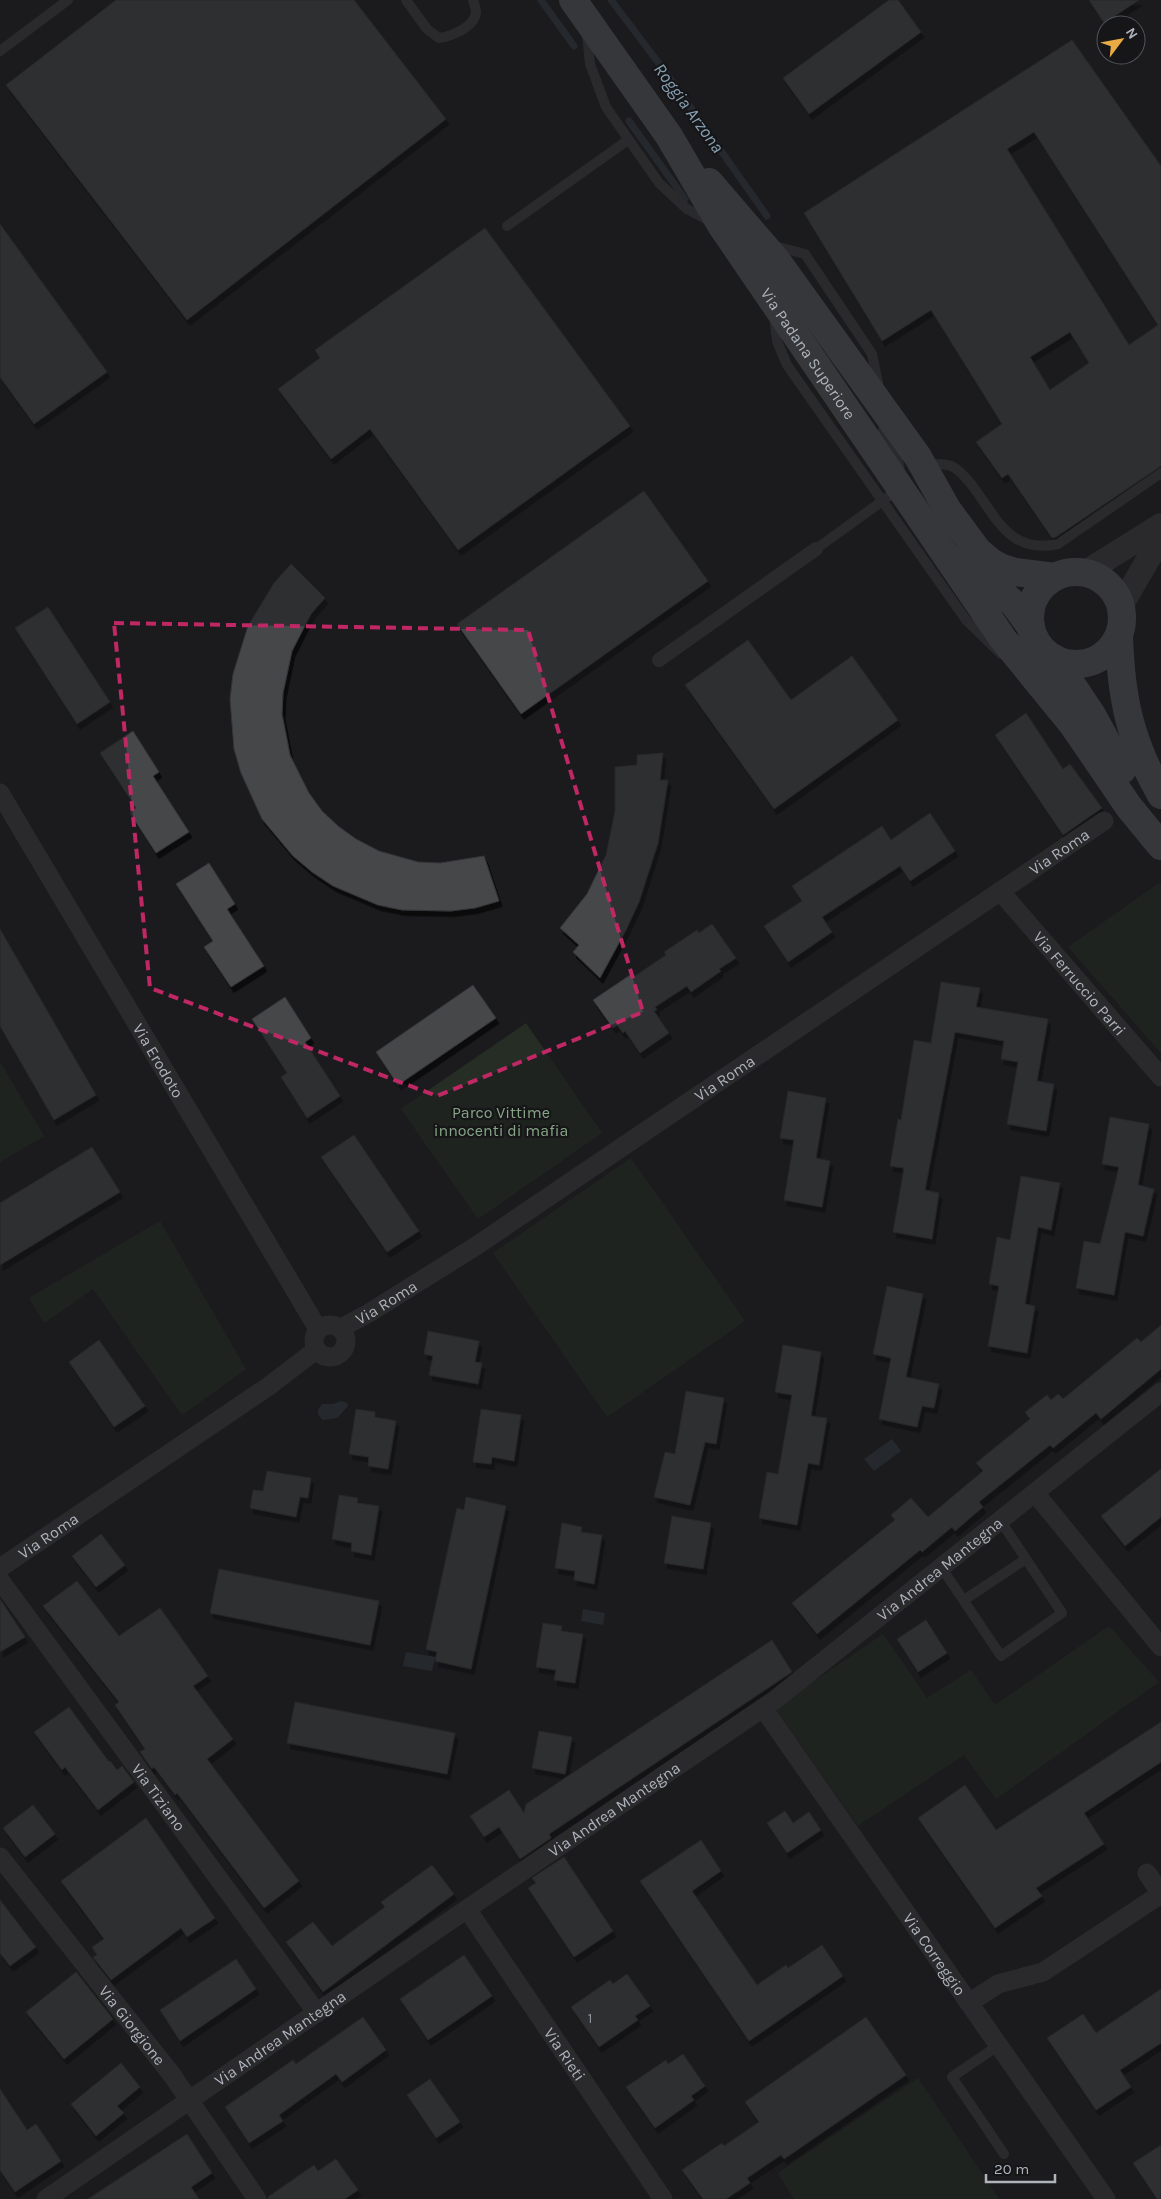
<svg xmlns="http://www.w3.org/2000/svg" width="1161" height="2199" font-family="Karla,sans-serif">
<defs>
<filter id="shadow"><feDropShadow dx="3" dy="5.5" stdDeviation="0" flood-color="#0009"/></filter>
</defs>
<rect width="100%" height="100%" fill="#1b1b1d"/>
<path fill="#252d25" d="M 1159,883 L 1161,886 L 1161,1053 L 1068,947 Z
M 526,1023 L 602,1133 L 478,1219 L 401,1109 Z
M 0,1062 L 44,1136 L 0,1162 Z
M 631,1158 L 745,1321 L 607,1417 L 493,1253 Z
M 160,1221 L 246,1369 L 182,1415 L 93,1289 L 44,1323 L 29,1298 Z
M 1109,1626 L 1159,1682 L 996,1799 L 964,1755 L 858,1826 L 775,1708 L 883,1634 L 927,1698 L 971,1670 L 995,1705 Z
M 918,2078 L 999,2199 L 794,2199 L 778,2173 Z"/>
<path fill="#313a41" d="M 341,1401 L 347,1403 L 348,1406 L 337,1418 L 323,1420 L 318,1415 L 318,1410 L 322,1404 L 333,1404 Z
M 892,1439 L 901,1451 L 874,1471 L 864,1459 Z
M 583,1609 L 605,1613 L 603,1625 L 581,1621 Z
M 406,1652 L 435,1657 L 432,1671 L 403,1666 Z"/>
<g fill="none" stroke-linecap="round" stroke-linejoin="round">
<path stroke="#313a41" stroke-width="7" d="M 541,0 L 574,46
M 611,0 L 664,70 L 767,216
M 629,121 L 685,199"/>
</g>
<path fill="#45464a" stroke="#353539" fill-rule="evenodd" filter="url(#shadow)" d="M 116,0 L 354,0 L 446,119 L 187,320 L 6,85 Z
M 889,0 L 898,0 L 921,32 L 809,114 L 783,78 Z
M 1089,0 L 1139,0 L 1104,23 Z
M 1072,40 L 1161,166 L 1161,466 L 1056,537 L 1052,538 L 1008,474 L 1002,478 L 976,442 L 1002,424 L 931,310 L 882,341 L 804,213 ZM 1034,132 L 1158,325 L 1129,345 L 1007,149 ZM 1070,332 L 1089,363 L 1050,390 L 1030,357 Z
M 0,224 L 107,372 L 34,424 L 0,377 Z
M 485,228 L 630,426 L 458,550 L 370,429 L 331,459 L 278,389 L 320,358 L 315,350 Z
M 644,491 L 708,581 L 521,714 L 457,624 Z
M 291,564 L 325,598 L 311,614 L 292,651 L 283,693 L 282,714 L 290,755 L 309,793 L 322,811 L 338,826 L 356,839 L 379,851 L 418,862 L 440,863 L 484,856 L 499,901 L 475,908 L 451,911 L 402,910 L 378,905 L 333,886 L 312,872 L 293,856 L 262,819 L 241,773 L 234,749 L 230,699 L 233,674 L 248,626 L 274,583 Z
M 48,607 L 110,702 L 77,724 L 15,628 Z
M 748,640 L 791,700 L 852,656 L 898,720 L 774,809 L 685,685 Z
M 1026,713 L 1063,769 L 1070,764 L 1102,808 L 1063,835 L 995,735 Z
M 133,731 L 159,772 L 153,776 L 189,832 L 156,853 L 130,813 L 136,808 L 100,753 Z
M 663,753 L 660,780 L 668,780 L 658,843 L 639,902 L 626,930 L 600,978 L 573,952 L 579,945 L 560,928 L 587,894 L 606,855 L 615,811 L 615,767 L 637,765 L 637,755 Z
M 930,813 L 955,851 L 910,881 L 900,866 L 822,917 L 832,932 L 788,962 L 764,926 L 802,901 L 792,886 L 882,826 L 891,840 Z
M 209,863 L 235,904 L 227,909 L 264,966 L 231,987 L 204,947 L 213,941 L 176,884 Z
M 712,924 L 736,958 L 719,969 L 721,971 L 691,992 L 687,986 L 655,1007 L 657,1010 L 654,1011 L 669,1033 L 640,1053 L 625,1031 L 623,1033 L 617,1025 L 613,1028 L 593,1000 L 633,973 L 635,976 L 666,955 L 664,952 L 697,930 L 699,933 Z
M 0,929 L 96,1095 L 54,1120 L 0,1026 Z
M 941,982 L 980,988 L 976,1007 L 1048,1019 L 1037,1081 L 1054,1084 L 1046,1131 L 1007,1124 L 1018,1062 L 1001,1059 L 1004,1041 L 955,1032 L 925,1190 L 939,1193 L 932,1239 L 893,1232 L 904,1168 L 890,1166 L 898,1119 L 901,1120 L 914,1040 L 931,1043 Z
M 473,985 L 496,1018 L 398,1085 L 376,1052 Z
M 285,997 L 311,1038 L 305,1042 L 340,1096 L 307,1118 L 281,1077 L 287,1073 L 252,1019 Z
M 788,1091 L 826,1098 L 816,1158 L 830,1161 L 822,1207 L 784,1200 L 794,1140 L 780,1138 Z
M 1110,1117 L 1149,1124 L 1138,1185 L 1154,1189 L 1143,1236 L 1125,1232 L 1114,1295 L 1076,1288 L 1084,1241 L 1100,1244 L 1119,1167 L 1102,1164 Z
M 354,1135 L 419,1231 L 387,1252 L 321,1157 Z
M 92,1147 L 120,1192 L 0,1265 L 0,1203 Z
M 1021,1176 L 1060,1183 L 1051,1230 L 1038,1227 L 1025,1304 L 1035,1306 L 1027,1353 L 988,1346 L 999,1286 L 989,1284 L 997,1237 L 1010,1240 Z
M 887,1286 L 923,1294 L 906,1377 L 939,1384 L 934,1408 L 922,1406 L 917,1427 L 879,1419 L 891,1358 L 873,1354 Z
M 1161,1325 L 1161,1369 L 1101,1419 L 1096,1413 L 1053,1448 L 1050,1445 L 979,1502 L 983,1507 L 955,1531 L 952,1527 L 922,1552 L 920,1550 L 817,1634 L 792,1603 L 895,1520 L 891,1515 L 911,1498 L 928,1517 L 983,1471 L 976,1463 L 1030,1419 L 1025,1412 L 1047,1395 L 1051,1400 L 1058,1394 L 1063,1399 L 1137,1338 L 1141,1342 Z
M 428,1331 L 479,1341 L 475,1362 L 482,1363 L 478,1384 L 429,1375 L 433,1356 L 424,1354 Z
M 99,1340 L 145,1406 L 114,1427 L 69,1362 Z
M 783,1345 L 821,1352 L 811,1416 L 827,1418 L 819,1465 L 808,1463 L 797,1525 L 759,1518 L 767,1472 L 778,1474 L 792,1395 L 775,1392 Z
M 686,1391 L 724,1398 L 716,1444 L 705,1442 L 690,1505 L 654,1497 L 665,1452 L 675,1454 Z
M 356,1409 L 375,1412 L 375,1417 L 396,1421 L 388,1469 L 368,1466 L 369,1457 L 349,1454 Z
M 481,1409 L 521,1415 L 514,1461 L 492,1457 L 491,1464 L 473,1462 Z
M 1161,1469 L 1161,1517 L 1125,1546 L 1101,1516 Z
M 267,1471 L 311,1478 L 308,1498 L 300,1497 L 296,1517 L 250,1508 L 253,1490 L 263,1491 Z
M 339,1495 L 358,1498 L 357,1503 L 379,1506 L 371,1555 L 351,1551 L 352,1543 L 332,1539 Z
M 466,1497 L 506,1506 L 471,1669 L 435,1661 L 437,1652 L 426,1649 L 457,1508 L 464,1510 Z
M 672,1516 L 711,1523 L 703,1569 L 664,1563 Z
M 562,1523 L 582,1527 L 581,1532 L 602,1535 L 594,1584 L 574,1580 L 575,1571 L 555,1568 Z
M 101,1534 L 125,1565 L 96,1587 L 72,1556 Z
M 219,1569 L 379,1601 L 370,1645 L 210,1613 Z
M 77,1581 L 119,1636 L 160,1608 L 208,1676 L 193,1686 L 233,1739 L 207,1759 L 299,1881 L 264,1908 L 177,1793 L 175,1795 L 154,1767 L 152,1769 L 140,1752 L 145,1749 L 115,1705 L 119,1702 L 43,1606 Z
M 0,1599 L 25,1637 L 0,1652 Z
M 926,1620 L 947,1653 L 918,1672 L 897,1639 Z
M 543,1623 L 562,1626 L 561,1631 L 583,1634 L 575,1683 L 554,1680 L 556,1670 L 536,1667 Z
M 772,1640 L 792,1672 L 549,1834 L 551,1838 L 520,1859 L 499,1827 L 484,1837 L 470,1816 L 509,1790 L 524,1813 L 526,1804 Z
M 295,1702 L 455,1733 L 447,1774 L 287,1743 Z
M 69,1707 L 109,1762 L 110,1761 L 117,1770 L 122,1766 L 134,1782 L 98,1810 L 65,1767 L 62,1770 L 34,1732 Z
M 1161,1722 L 1161,1762 L 1084,1813 L 1104,1844 L 1036,1888 L 1042,1896 L 995,1928 L 918,1818 L 965,1785 L 996,1830 Z
M 539,1731 L 572,1737 L 565,1774 L 532,1768 Z
M 33,1805 L 55,1834 L 25,1857 L 3,1828 Z
M 785,1811 L 793,1823 L 809,1812 L 821,1830 L 787,1853 L 767,1823 Z
M 146,1818 L 215,1918 L 187,1937 L 181,1928 L 111,1980 L 93,1957 L 97,1955 L 92,1947 L 104,1939 L 61,1881 Z
M 701,1840 L 721,1871 L 692,1891 L 757,1985 L 786,1965 L 788,1968 L 822,1945 L 843,1976 L 749,2041 L 640,1881 Z
M 564,1857 L 613,1931 L 574,1957 L 528,1888 L 536,1883 L 532,1878 Z
M 432,1865 L 454,1894 L 323,1992 L 286,1942 L 313,1922 L 332,1946 L 385,1907 L 381,1902 Z
M 0,1900 L 36,1947 L 10,1966 L 0,1953 Z
M 464,1955 L 492,1996 L 428,2040 L 400,1999 Z
M 236,1959 L 256,1989 L 180,2041 L 160,2010 Z
M 76,1972 L 113,2019 L 64,2059 L 26,2012 Z
M 627,1974 L 650,2006 L 635,2016 L 638,2020 L 599,2047 L 571,2007 L 610,1980 L 613,1984 Z
M 1161,1989 L 1161,2043 L 1120,2070 L 1131,2087 L 1096,2110 L 1047,2038 L 1083,2014 L 1096,2033 Z
M 363,2017 L 386,2050 L 342,2082 L 336,2074 L 279,2115 L 283,2121 L 249,2143 L 225,2107 L 293,2060 L 296,2064 Z
M 866,2017 L 906,2075 L 784,2159 L 781,2155 L 747,2178 L 750,2183 L 726,2199 L 703,2199 L 682,2170 L 722,2143 L 724,2146 L 759,2122 L 745,2102 Z
M 683,2054 L 705,2086 L 691,2096 L 694,2100 L 655,2128 L 626,2087 L 666,2060 L 668,2064 Z
M 121,2063 L 140,2087 L 117,2106 L 124,2113 L 96,2136 L 71,2104 Z
M 430,2079 L 460,2122 L 436,2138 L 407,2095 Z
M 0,2089 L 27,2130 L 36,2124 L 61,2161 L 15,2192 L 0,2170 Z
M 187,2134 L 212,2173 L 191,2187 L 199,2199 L 88,2199 Z
M 1161,2145 L 1161,2199 L 1157,2199 L 1133,2163 Z
M 336,2159 L 358,2190 L 345,2199 L 268,2199 L 268,2197 L 314,2165 L 318,2171 Z"/>
<g fill="none" stroke-linecap="round" stroke-linejoin="round">
<path stroke="#3c3d42" stroke-width="10" d="M 406,0 L 427,29 L 439,38 C 452,36 475,27 476,12 C 476,8 474,3 473,0
M 587,34 L 590,64 L 606,107 L 659,183 L 687,209 L 712,222
M 0,51 L 68,0
M 507,226 L 628,140
M 771,245 L 805,254 L 872,354 L 879,388
M 774,315 L 777,341 L 787,365 L 966,620 L 1001,654
M 925,464 C 933,464 943,463 951,466 C 959,469 966,478 971,484 C 996,516 1009,555 1058,544 L 1161,473
M 816,549 L 892,494 L 899,487 C 903,465 895,449 883,431
M 941,1567 L 1001,1656 L 1062,1613 L 1000,1520
M 964,1600 L 1026,1559
M 999,2045 L 952,2077 L 1004,2154"/>
<path stroke="#3c3d42" stroke-width="14" d="M 659,660 L 816,549"/>
<g stroke="#3c3d42" stroke-width="19">
<path id="s1" d="M 0,793 L 318,1329"/>
<path id="s2" d="M 1000,891 L 1161,1077"/>
<circle cx="330" cy="1341" r="16"/>
<path id="s3" d="M 341,1328 L 369,1313 L 476,1246 L 1104,821"/>
<path d="M 1035,1493 L 1161,1647"/>
<path id="s4" d="M 0,1568 L 269,1386 L 316,1350"/>
<path id="s5" d="M 0,1580 L 317,2013"/>
<path id="s6" d="M 763,1708 L 1106,2199"/>
<path id="s7" d="M 0,1857 L 172,2075 L 257,2199"/>
<path id="s8" d="M 467,1909 L 663,2199"/>
<path d="M 969,2003 L 998,1984 L 1043,1972 L 1161,1894 L 1147,1873"/>
<path id="s9" d="M 46,2199 L 467,1909 L 776,1699 L 1161,1392"/>
</g>
<path stroke="#3c3d42" stroke-width="24" d="M 1086,572 L 1161,525
M 1121,606 L 1161,537"/>
<g stroke="#585a61" stroke-width="28">
<path id="s10" d="M 573,0 L 669,136 L 721,225 L 1003,639 L 1073,725 L 1129,807 L 1161,846"/>
<path d="M 709,182 L 777,261 L 918,457 L 947,509 L 978,551 L 991,562 L 1002,568 L 1015,572 L 1055,577"/>
<path d="M 963,558 L 1014,604 L 1031,627"/>
<circle cx="1076" cy="618" r="46"/>
<path d="M 1119,636 C 1121,698 1130,741 1161,795"/>
<path d="M 1054,658 L 1092,715 L 1122,770"/>
</g>
</g>
<path d="M0 0H1161V2199H0ZM 114,623 L 528,630 L 643,1012 L 437,1096 L 150,988 Z" fill="#1b1b1d" fill-opacity=".55" fill-rule="evenodd"/>
<path fill="none" stroke="#c02865" stroke-width="4" stroke-dasharray="10 6" stroke-linejoin="round" d="M 114,623 L 528,630 L 643,1012 L 437,1096 L 150,988 Z"/>
<g text-anchor="middle" dominant-baseline="central" stroke-width="4.5" stroke-linejoin="round" paint-order="stroke">
<g font-size="14" fill="#9498a0">
<text x="590" y="2018">1</text>
</g>
<g font-size="16" fill="#aeb3bc" stroke="#161618">
<text stroke="none"><textPath href="#s10" startOffset="425">Via Padana Superiore</textPath></text>
<text stroke="none"><textPath href="#s3" startOffset="862">Via Roma</textPath></text>
<text stroke="none"><textPath href="#s2" startOffset="122">Via Ferruccio Parri</textPath></text>
<text stroke="none"><textPath href="#s1" startOffset="311">Via Erodoto</textPath></text>
<text stroke="none"><textPath href="#s3" startOffset="458">Via Roma</textPath></text>
<text stroke="none"><textPath href="#s3" startOffset="52">Via Roma</textPath></text>
<text stroke="none"><textPath href="#s4" startOffset="58">Via Roma</textPath></text>
<text stroke="none"><textPath href="#s9" startOffset="1094">Via Andrea Mantegna</textPath></text>
<text stroke="none"><textPath href="#s5" startOffset="269">Via Tiziano</textPath></text>
<text stroke="none"><textPath href="#s9" startOffset="689">Via Andrea Mantegna</textPath></text>
<text stroke="none"><textPath href="#s6" startOffset="300">Via Correggio</textPath></text>
<text stroke="none"><textPath href="#s7" startOffset="214">Via Giorgione</textPath></text>
<text stroke="none"><textPath href="#s9" startOffset="284">Via Andrea Mantegna</textPath></text>
<text stroke="none"><textPath href="#s8" startOffset="175">Via Rieti</textPath></text>
</g>
<g font-size="16" fill="#86a587" stroke="#161618">
<text x="501" y="1112">Parco Vittime<tspan x="501" dy="18">innocenti di mafia</tspan></text>
</g>
<g font-size="18" font-style="italic" fill="#87a1b4" stroke="#161618">
<text transform="translate(689 108) rotate(54)">Roggia Arzona</text>
</g>
</g>
<g transform="translate(1121 40) rotate(58)"><circle r="24" fill="#161618" stroke="#53555a"/>
<path d="M0-4L9 19L0 12L-9 19Z" fill="#eaab45"/>
<text y="-8" font-size="14" font-weight="bold" text-anchor="middle" fill="#aeb3bc">N</text>
</g>
<path d="M986 2174v8h69v-8" fill="none" stroke="#aeb3bc" stroke-width="2.5"/>
<text x="994" y="2174" font-size="15" fill="#aeb3bc" stroke="#161618" stroke-width="4" paint-order="stroke">20 m</text>
</svg>
